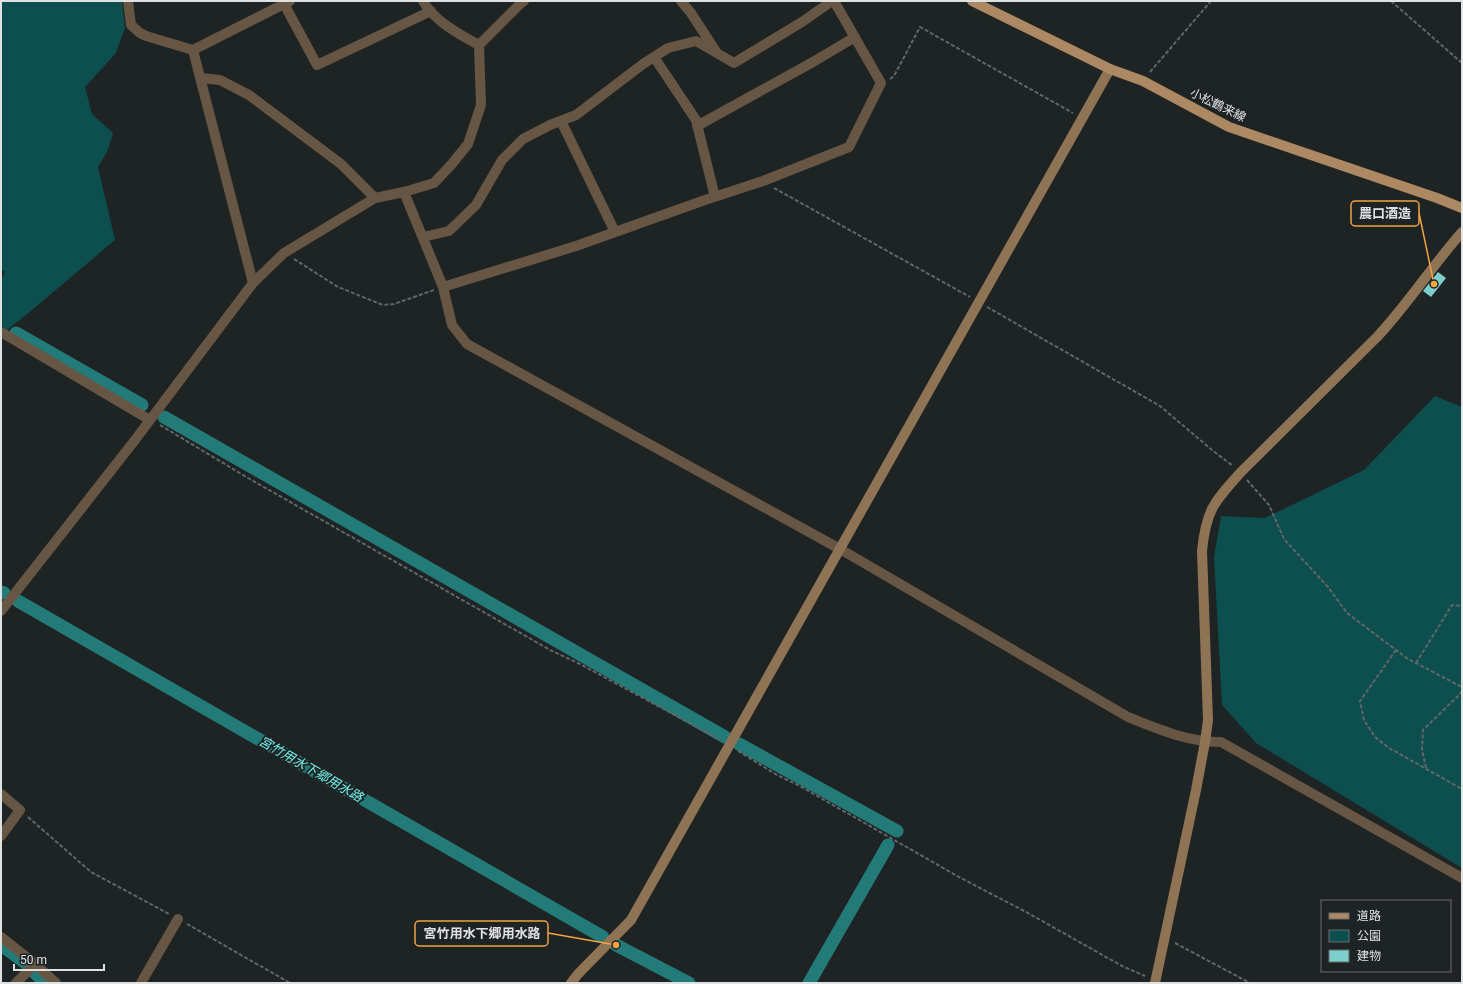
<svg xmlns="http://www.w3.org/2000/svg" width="1463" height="984" font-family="Roboto,'Noto Sans JP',sans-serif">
<rect width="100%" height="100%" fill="#1e2323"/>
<path fill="#0d4f4e" d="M 1,1 L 122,1 L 125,28 L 116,53 L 85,87 L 92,114 L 113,133 L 108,150 L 98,167 L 115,240 L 26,315 L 7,330 L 1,325 L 1,281 L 5,272 L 1,269 Z
M 1435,396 L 1462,407 L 1462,868 L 1256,743 L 1222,705 L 1214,557 L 1221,516 L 1265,518 L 1364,470 Z"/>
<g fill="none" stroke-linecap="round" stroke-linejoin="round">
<path stroke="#227b79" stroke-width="13" d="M 16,333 L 142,405
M 164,417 L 725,737
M 1,592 L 4,593
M 18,601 L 603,937
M 739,744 L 897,831
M 1,945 L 27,964
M 616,945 L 689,983
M 34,972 L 45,983
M 809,983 L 888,845"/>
</g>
<path fill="#7ccfcc" d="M 1438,272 L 1446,278 L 1431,297 L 1423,291 Z"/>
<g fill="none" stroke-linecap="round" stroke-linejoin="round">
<path stroke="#616666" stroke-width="2" stroke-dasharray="4 2" stroke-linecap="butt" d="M 1391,1 L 1462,63
M 1150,72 L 1211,1
M 890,79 L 894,76 L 920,27 L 1073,113
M 774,188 L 970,297
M 294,259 L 338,287 L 383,305 L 394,304 L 434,290
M 987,307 L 1160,406 L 1212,450 L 1233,466
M 160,425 L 248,478 L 552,651 L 578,663 L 721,740
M 1247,480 L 1269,505 L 1284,539 L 1328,587 L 1347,613 L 1408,659 L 1462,687
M 1396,650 L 1360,701 L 1364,720 L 1375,737 L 1389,748 L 1462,789
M 1416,663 L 1452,605 L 1462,606
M 738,751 L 777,775 L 798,785 L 959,877 L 1028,913 L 1122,966 L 1145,976
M 1426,768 L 1422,750 L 1423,730 L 1459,695 L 1462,691
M 28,817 L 91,872 L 169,914
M 187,924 L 290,983
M 1175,943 L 1250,983"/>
<path stroke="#685644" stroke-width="10" d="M 128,1 L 131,25 L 140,33 L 146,36 L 193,50 L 290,1
M 423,1 C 433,20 460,35 479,45
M 681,1 L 691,13 L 715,50
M 284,4 L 317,65 L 431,11
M 193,50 L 253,283
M 654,57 L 696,120 L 715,197
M 201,78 L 220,80 L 249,95 L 341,164 L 375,198
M 561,121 L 615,232
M 697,126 L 813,62 L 855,37
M 404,192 L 443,287 L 452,325 L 467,344 L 840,549 L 1128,717 C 1157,729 1188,742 1221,742 L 1462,878
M 423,237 L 449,231 L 476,205 L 502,160 L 523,139 L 550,125 L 576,115 L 643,64 L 668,48 L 696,41 L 734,63 L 802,22 L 832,1
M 443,287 L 576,246 L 705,200 L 763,181 L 849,147 L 881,83 L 834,1
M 1,332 L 150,420
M 1,611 L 135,440 L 253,283 L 284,253 L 375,198 L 404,192 L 434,183 L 451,165 L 468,144 L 481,105 L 479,45 L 520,4 L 524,1
M 1,794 L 20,810 L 1,836
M 1,937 L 35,964 L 56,983
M 16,983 L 35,964
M 141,983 L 178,919"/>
<path stroke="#8f7355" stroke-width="10" d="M 571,983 L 578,974 L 631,920 L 1110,69
M 1155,983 L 1196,790 L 1205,742 L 1208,720 L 1202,551 C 1206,510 1214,502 1241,472 L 1377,337 C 1408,304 1432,266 1462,232"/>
<path stroke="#ad8963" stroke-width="10" d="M 972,1 L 1110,69 L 1143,81 L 1229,127 L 1437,198 L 1462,208"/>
</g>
<g text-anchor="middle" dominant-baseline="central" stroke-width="4" stroke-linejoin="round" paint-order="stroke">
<g font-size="12" fill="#dfe2e2" stroke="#1e2323">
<text transform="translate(1218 105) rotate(26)">小松鶴来線</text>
</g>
<g font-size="13" font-style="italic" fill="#74f0ec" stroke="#1e2323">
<text transform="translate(311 769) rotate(30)">宮竹用水下郷用水路</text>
</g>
</g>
<path fill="none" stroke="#f3a443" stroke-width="1.5" d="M1434 284L1419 213M616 945L548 933"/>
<g fill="#f3a443" stroke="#1e2323" stroke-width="1.5">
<circle cx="1434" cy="284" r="4"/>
<circle cx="616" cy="945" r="4"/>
</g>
<g fill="#1e2323" stroke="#f3a443" stroke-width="1.5">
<rect x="1351" y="201" width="68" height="25" rx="4"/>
<rect x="415" y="921" width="133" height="25" rx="4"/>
</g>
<g font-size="13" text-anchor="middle" font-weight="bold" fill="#dfe2e2">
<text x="1385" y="218">農口酒造</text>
<text x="482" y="938">宮竹用水下郷用水路</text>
</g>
<rect width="1463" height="984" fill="none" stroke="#dfe2e2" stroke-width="4"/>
<rect x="1321" y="900" width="130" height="72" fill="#1e2323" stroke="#6b6f6f"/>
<rect x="1329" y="913" width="20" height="6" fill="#ad8963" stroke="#6b6f6f"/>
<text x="1357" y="920" font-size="12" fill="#dfe2e2">道路</text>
<rect x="1329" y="930" width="20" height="12" fill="#0d4f4e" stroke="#6b6f6f"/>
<text x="1357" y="940" font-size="12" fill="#dfe2e2">公園</text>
<rect x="1329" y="950" width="20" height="12" fill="#7ccfcc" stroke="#6b6f6f"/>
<text x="1357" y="960" font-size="12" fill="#dfe2e2">建物</text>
<path d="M14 964v6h90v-6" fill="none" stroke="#dfe2e2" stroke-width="2"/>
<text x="20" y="964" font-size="12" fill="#dfe2e2" stroke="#1e2323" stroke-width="3" paint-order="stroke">50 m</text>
</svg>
